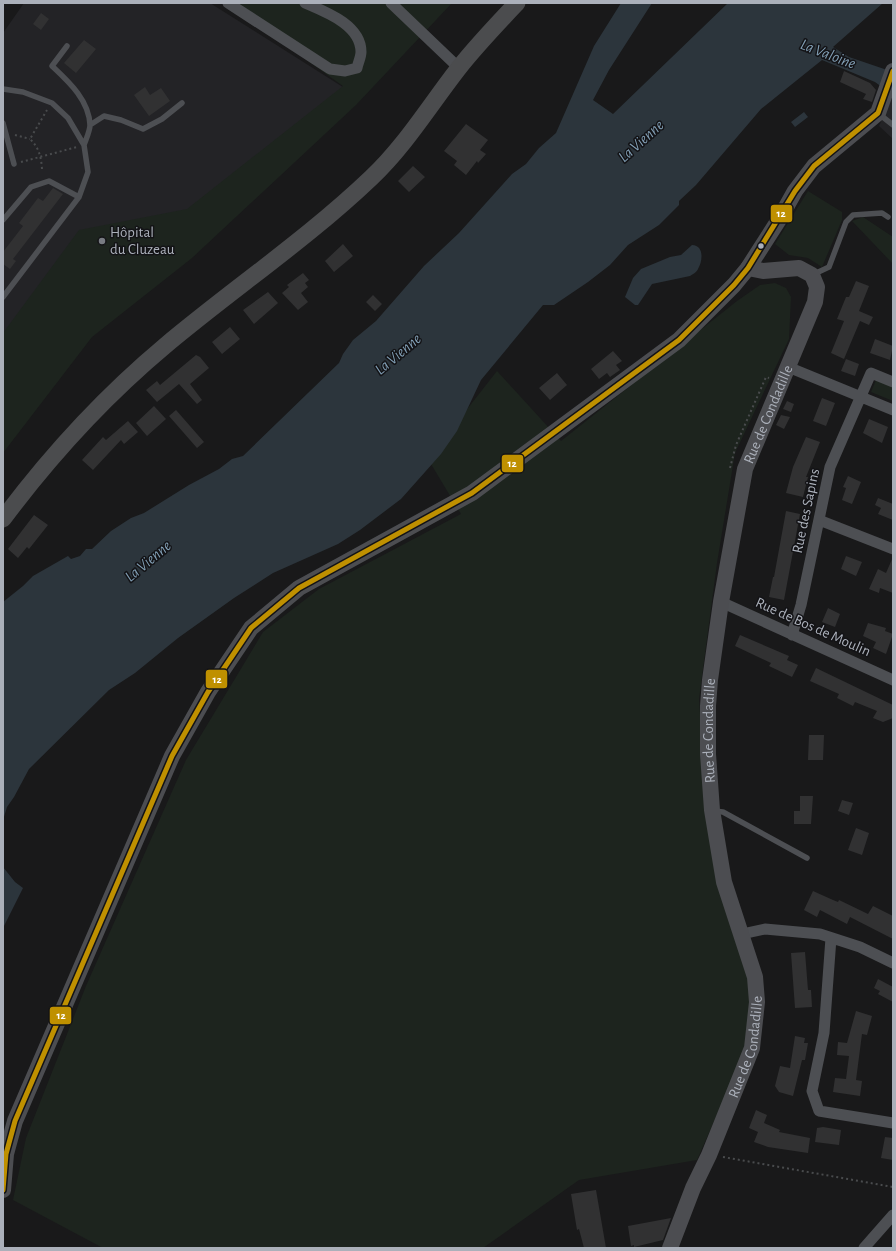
<svg xmlns="http://www.w3.org/2000/svg" width="896" height="1251" font-family="'Alegreya Sans',sans-serif">
<rect width="100%" height="100%" fill="#19191a"/>
<path fill="#232326" d="M 24,3 L 210,3 L 357,96 L 120,309 L 3,421 L 3,33 Z
M 893,96 L 893,139 L 879,126 Z"/>
<path fill="#1d241e" d="M 226,3 L 452,3 L 356,105 L 192,258 L 92,337 L 3,453 L 3,333 L 79,230 L 187,209 L 343,86 Z
M 808,191 L 842,212 L 842,220 L 822,267 L 808,258 L 789,255 L 775,244 Z
M 863,217 L 893,237 L 893,264 L 852,221 Z
M 775,283 L 786,288 L 791,297 L 789,339 L 735,453 L 717,563 L 699,699 L 707,816 L 749,980 L 749,1042 L 697,1160 L 579,1180 L 483,1248 L 103,1248 L 13,1200 L 26,1138 L 86,986 L 186,760 L 263,632 L 319,589 L 461,514 L 428,459 L 497,371 L 561,441 L 737,301 L 760,285 Z
M 876,380 L 893,387 L 893,401 L 871,392 Z"/>
<path fill="#2c353c" d="M 621,3 L 652,3 L 609,70 L 593,100 L 613,114 L 728,3 L 883,3 L 833,47 L 849,57 L 893,72 L 893,95 L 875,82 L 822,60 L 761,109 L 696,185 L 679,201 L 679,205 L 659,225 L 628,245 L 610,265 L 588,282 L 554,305 L 543,305 L 481,380 L 457,431 L 441,454 L 401,499 L 360,530 L 338,544 L 273,573 L 234,598 L 178,638 L 135,673 L 109,690 L 29,769 L 14,797 L 7,807 L 3,820 L 3,602 L 23,586 L 33,576 L 68,556 L 71,559 L 80,556 L 86,549 L 92,549 L 111,531 L 131,518 L 144,513 L 189,485 L 219,469 L 232,459 L 243,456 L 339,363 L 343,354 L 353,340 L 376,321 L 424,266 L 459,233 L 512,174 L 526,164 L 539,148 L 556,133 L 594,46 Z
M 804,112 L 808,117 L 795,127 L 791,122 Z
M 692,245 C 704,245 703,261 698,269 C 697,272 693,274 690,276 L 652,284 L 638,305 L 635,305 L 625,297 L 633,278 L 641,269 L 670,257 L 681,255 Z
M 3,867 L 15,882 L 23,888 L 3,928 Z"/>
<path fill="#313132" d="M 41,13 L 49,19 L 41,30 L 33,24 Z
M 84,40 L 96,49 L 76,73 L 64,63 Z
M 844,71 L 870,83 L 876,90 L 872,102 L 863,99 L 866,94 L 840,82 Z
M 145,87 L 150,95 L 161,88 L 170,101 L 149,116 L 134,95 Z
M 466,124 L 488,140 L 480,150 L 486,154 L 478,163 L 477,161 L 466,175 L 454,165 L 457,161 L 444,151 Z
M 413,166 L 425,177 L 409,192 L 398,181 Z
M 53,188 L 63,194 L 13,259 L 16,261 L 10,269 L 3,264 L 3,252 L 23,226 L 19,223 L 38,198 L 43,201 Z
M 343,244 L 353,256 L 334,272 L 325,261 Z
M 303,273 L 309,280 L 305,283 L 308,287 L 301,293 L 308,302 L 298,310 L 282,293 L 289,287 L 287,285 Z
M 856,281 L 869,286 L 859,311 L 873,317 L 869,325 L 860,321 L 844,359 L 831,353 L 844,321 L 837,319 L 846,297 L 849,297 Z
M 268,292 L 278,303 L 254,324 L 243,310 Z
M 373,295 L 382,304 L 375,311 L 366,302 Z
M 230,327 L 240,339 L 222,354 L 212,342 Z
M 875,339 L 893,346 L 890,360 L 870,353 Z
M 613,351 L 622,361 L 616,365 L 620,370 L 610,377 L 607,373 L 599,379 L 591,369 Z
M 196,355 L 200,357 L 209,368 L 190,384 L 202,400 L 197,404 L 179,384 L 157,402 L 146,390 L 157,381 L 160,385 Z
M 846,359 L 859,364 L 855,376 L 841,371 Z
M 557,373 L 567,385 L 550,400 L 539,388 Z
M 822,398 L 835,403 L 826,426 L 813,421 Z
M 787,401 L 794,404 L 791,412 L 783,409 Z
M 154,406 L 166,419 L 147,436 L 136,423 Z
M 176,410 L 204,442 L 197,448 L 169,416 Z
M 781,415 L 790,417 L 784,429 L 776,425 Z
M 869,419 L 888,427 L 882,443 L 863,433 Z
M 128,421 L 138,432 L 124,444 L 121,440 L 93,470 L 82,460 L 103,437 L 106,440 Z
M 806,437 L 820,442 L 806,477 L 808,477 L 803,497 L 786,493 L 793,467 Z
M 848,476 L 861,482 L 852,504 L 842,500 L 846,488 L 843,487 Z
M 878,498 L 893,504 L 893,520 L 878,514 L 881,508 L 875,505 Z
M 786,511 L 800,514 L 784,600 L 769,597 L 773,577 L 774,577 Z
M 34,515 L 48,525 L 29,549 L 27,547 L 18,558 L 8,549 Z
M 846,556 L 862,562 L 856,576 L 841,569 Z
M 893,557 L 893,593 L 880,588 L 879,593 L 869,589 L 878,569 L 886,573 Z
M 828,608 L 840,614 L 835,627 L 822,622 Z
M 868,623 L 886,628 L 885,631 L 893,634 L 886,654 L 873,648 L 876,642 L 863,636 Z
M 740,635 L 789,656 L 787,660 L 798,665 L 792,677 L 769,666 L 771,663 L 735,646 Z
M 816,668 L 893,705 L 893,718 L 883,722 L 873,718 L 877,711 L 855,702 L 853,706 L 837,698 L 839,694 L 810,681 Z
M 809,735 L 824,735 L 823,760 L 808,760 Z
M 800,796 L 813,796 L 811,824 L 794,824 L 794,811 L 800,811 Z
M 842,800 L 853,803 L 849,815 L 838,811 Z
M 856,828 L 869,833 L 862,855 L 848,850 Z
M 813,891 L 833,900 L 838,902 L 839,900 L 868,914 L 873,906 L 893,916 L 893,939 L 850,917 L 847,924 L 820,910 L 817,917 L 804,910 Z
M 805,952 L 808,990 L 811,990 L 812,1007 L 795,1008 L 791,953 Z
M 878,979 L 893,987 L 893,1002 L 878,994 L 880,991 L 874,988 Z
M 856,1011 L 872,1016 L 867,1035 L 862,1034 L 856,1080 L 862,1081 L 860,1096 L 833,1092 L 835,1078 L 846,1079 L 849,1056 L 837,1055 L 838,1042 L 847,1043 Z
M 795,1036 L 805,1038 L 804,1043 L 808,1043 L 805,1060 L 802,1060 L 793,1096 L 779,1092 L 775,1086 L 780,1066 L 790,1068 Z
M 756,1110 L 767,1115 L 764,1123 L 780,1130 L 779,1132 L 810,1138 L 808,1153 L 768,1147 L 754,1142 L 758,1132 L 749,1128 Z
M 823,1127 L 841,1130 L 839,1145 L 815,1142 L 817,1128 Z
M 885,1137 L 893,1138 L 893,1160 L 881,1158 Z
M 596,1190 L 606,1248 L 584,1248 L 579,1229 L 577,1230 L 571,1194 Z
M 671,1218 L 663,1240 L 634,1247 L 634,1245 L 631,1246 L 628,1226 Z"/>
<g fill="none" stroke-linecap="round" stroke-linejoin="round">
<path stroke="#494b4d" stroke-width="2" stroke-dasharray="2 3" stroke-linecap="butt" d="M 15,135 L 30,139
M 21,162 L 77,147
M 42,169 C 41,156 39,148 30,139 L 47,110
M 730,468 L 736,445 L 766,377 L 769,378
M 723,1157 L 893,1187"/>
<path stroke="#4d4f53" stroke-width="5.5" d="M 67,46 L 52,66 C 69,82 89,100 90,125 C 90,131 86,139 84,145
M 3,89 L 23,92 L 52,103 L 68,118 L 84,145 L 88,172 L 79,197 L 3,297
M 879,114 L 893,125
M 3,123 L 14,164
M 90,125 L 104,116 L 121,120 L 143,129 L 162,119 L 182,103
M 3,220 L 31,187 L 49,181 L 79,197
M 812,275 L 829,267 L 846,222 L 853,215 L 882,213 L 888,217
M 714,811 L 723,812 L 807,858"/>
<path stroke="#4d4f53" stroke-width="11" d="M 228,3 L 330,69 L 345,71 L 357,68 C 358,63 361,57 361,52 C 361,25 326,12 305,3
M 391,3 L 459,68
M 788,367 L 893,410
M 819,520 L 893,549
M 721,602 L 893,680
M 792,635 L 801,605 L 830,467 L 871,373 L 893,382
M 742,934 L 765,929 L 820,934 L 860,947 L 893,963
M 831,938 L 824,1033 L 812,1091 L 819,1111 L 893,1123
M 864,1248 L 893,1215"/>
<g stroke="#4c4d51" stroke-width="16">
<path d="M 3,1190 L 6,1154 L 15,1121 L 172,756 L 208,692 L 251,628 L 299,588 L 472,493 L 679,340 L 734,285 L 748,268 L 780,218 L 795,191 L 814,166 L 878,113 L 893,71"/>
<path id="s1" d="M 670,1248 L 693,1188 L 709,1155 L 752,1048 L 757,1002 L 755,977 L 724,882 L 712,810 L 708,754 L 708,706 L 710,680 L 721,602 L 745,469 L 815,302 L 817,287 L 812,275 L 799,268 L 763,271 L 748,268"/>
</g>
<path stroke="#4b4c4e" stroke-width="17" d="M 3,519 C 50,456 105,396 166,345 C 234,288 307,239 371,178 C 405,146 430,105 458,69 C 476,46 497,24 517,3"/>
<defs>
<path id="bus-1" d="M 3,1190 L 6,1154 L 15,1121 L 172,756 L 208,692 L 251,628 L 299,588 L 472,493 L 679,340 L 734,285 L 748,268 L 795,191 L 814,166 L 878,113 L 893,71"/>
</defs>
<use href="#bus-1" stroke="#131316" stroke-width="8"/>
<use href="#bus-1" stroke="#bf9000" stroke-width="5"/>
</g>
<circle fill="#787b82" stroke="#131316" stroke-width="1.5" cx="102" cy="241" r="4"/>
<circle fill="#abb0ba" stroke="#131316" stroke-width="1.5" cx="761" cy="246" r="3.5"/>
<g text-anchor="middle" dominant-baseline="central" stroke-width="3" stroke-linejoin="round" paint-order="stroke">
<g font-size="15" fill="#abb0ba" stroke="#131316" text-anchor="start">
<text x="110" y="232">Hôpital<tspan x="110" dy="17">du Cluzeau</tspan></text>
</g>
<g font-size="15" fill="#abb0ba" stroke="#131316">
<text stroke="none"><textPath href="#s1" startOffset="864">Rue de Condadille</textPath></text>
<text transform="translate(806 511) rotate(-78)">Rue des Sapins</text>
<text transform="translate(813 627) rotate(24)">Rue de Bos de Moulin</text>
<text stroke="none"><textPath href="#s1" startOffset="540">Rue de Condadille</textPath></text>
<text stroke="none"><textPath href="#s1" startOffset="216">Rue de Condadille</textPath></text>
</g>
<g font-size="16" font-style="italic" fill="#829fb5" stroke="#131316">
<text transform="translate(828 54) rotate(21)">La Valoine</text>
<text transform="translate(641 141) rotate(-42)">La Vienne</text>
<text transform="translate(398 354) rotate(-40)">La Vienne</text>
<text transform="translate(148 561) rotate(-40)">La Vienne</text>
</g>
</g>
<g stroke="#131316" stroke-width="1.5">
<rect x="770" y="204" width="23" height="19" rx="4" fill="#bf9000"/>
<rect x="501" y="454" width="23" height="19" rx="4" fill="#bf9000"/>
<rect x="205" y="669" width="23" height="20" rx="4" fill="#bf9000"/>
<rect x="49" y="1006" width="23" height="19" rx="4" fill="#bf9000"/>
</g>
<g font-size="11" text-anchor="middle" font-weight="bold" fill="#fff">
<text x="781" y="217">12</text>
<text x="512" y="467">12</text>
<text x="217" y="683">12</text>
<text x="61" y="1019">12</text>
</g>
<rect width="896" height="1251" fill="none" stroke="#abb0ba" stroke-width="8"/>
</svg>
